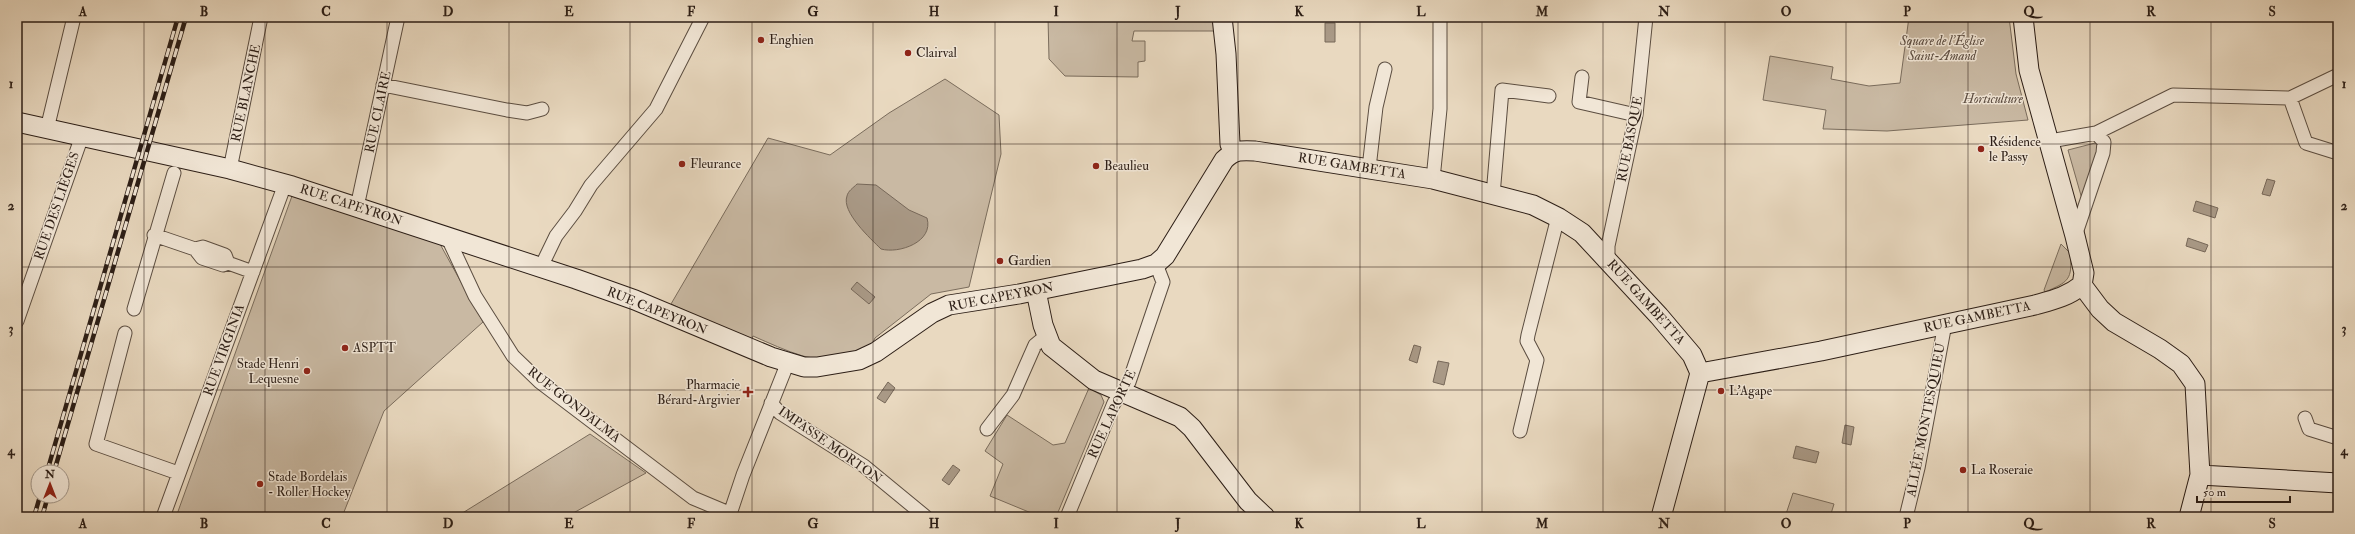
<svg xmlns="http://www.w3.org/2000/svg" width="2355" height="534" font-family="'IM FELL Double Pica',serif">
<rect width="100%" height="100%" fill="#e9d9c0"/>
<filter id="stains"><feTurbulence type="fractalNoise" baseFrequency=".005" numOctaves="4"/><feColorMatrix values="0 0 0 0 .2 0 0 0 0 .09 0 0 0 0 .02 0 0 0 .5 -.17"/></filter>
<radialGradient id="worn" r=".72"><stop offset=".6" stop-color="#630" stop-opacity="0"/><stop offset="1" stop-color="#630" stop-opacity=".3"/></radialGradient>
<path fill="#c9b9a3" stroke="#7a6c5c" d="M 1048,17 L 1213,17 L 1214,31 L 1134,31 L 1132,41 L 1145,41 L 1145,61 L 1138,62 L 1138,77 L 1065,76 L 1049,59 Z
M 1909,17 L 2009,17 L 2016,74 L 2028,120 L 1887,131 L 1827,129 L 1823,129 L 1826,110 L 1763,100 L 1770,56 L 1833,67 L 1831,79 L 1869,86 L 1900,83 Z
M 945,79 L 999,115 L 1001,154 L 969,287 L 931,294 L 875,338 L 872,344 C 853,354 824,362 803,356 C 786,351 769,343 753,336 L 751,341 L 671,304 L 768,138 L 830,155 L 889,113 Z
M 2099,142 L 2100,146 L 2084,206 L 2068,150 Z
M 292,196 L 440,244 L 483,322 L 384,411 L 342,517 L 176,517 Z
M 2061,244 L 2070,253 C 2073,280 2068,282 2045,292 L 2044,290 Z
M 1089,388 L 1101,395 L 1104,402 L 1056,517 L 1041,517 L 990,496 L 1003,464 L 985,451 L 1007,415 L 1053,445 L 1065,443 Z
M 590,434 L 646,473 L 566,517 L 456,517 Z
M 1793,493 L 1834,504 L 1830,517 L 1785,517 Z"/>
<path fill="#a99986" stroke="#776859" d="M 1325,23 L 1335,23 L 1335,42 L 1325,42 Z
M 2267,179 L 2275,181 L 2270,196 L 2262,194 Z
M 857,184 L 876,185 L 909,210 L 927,218 C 934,242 899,254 881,249 C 871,239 841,212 847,196 C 848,191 853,188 857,184 Z
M 2196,201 L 2218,208 L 2215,218 L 2193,211 Z
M 2188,238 L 2208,245 L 2205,252 L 2186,246 Z
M 857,282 L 875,297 L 869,304 L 851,289 Z
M 1414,345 L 1421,347 L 1417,363 L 1409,360 Z
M 1438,361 L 1449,363 L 1444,385 L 1433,382 Z
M 888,382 L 895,388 L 885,403 L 877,398 Z
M 1845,425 L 1854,427 L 1851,445 L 1842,443 Z
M 1796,446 L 1819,452 L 1816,463 L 1793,458 Z
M 953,465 L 960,470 L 949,485 L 942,480 Z"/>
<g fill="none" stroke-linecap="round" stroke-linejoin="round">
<defs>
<path id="street" d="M 1582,77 L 1579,102 L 1636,115
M 383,85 L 507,110 L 527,113 L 542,109
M 2290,98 L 2306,143 L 2338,153
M 47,129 L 74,17
M 2050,141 L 2096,133 L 2173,95 L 2290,98 L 2338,75
M 1369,168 L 1376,107 L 1385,69
M 230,169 L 261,17
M 1433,179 L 1440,109 L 1440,17
M 1493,195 L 1502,90 L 1549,96
M 357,207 L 398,17
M 154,235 L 195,249 L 203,247 L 225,255 L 228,263
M 447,236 L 475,296 L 513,356 L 540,382 L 693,498 L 724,511 L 726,517
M 2075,236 L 2103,153 L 2104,142 L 2096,133
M 195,249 L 202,258 L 223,265 L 228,263 L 253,272
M 1608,260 L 1608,246 L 1636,115 L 1646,17
M 541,267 L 556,236 L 575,211 L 591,185 L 656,109 L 703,17
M 134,309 L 174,173
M 17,321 L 82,136
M 125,333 L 96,444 L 178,473
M 771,403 L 780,413 L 864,466 L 926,517
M 2305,418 L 2309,429 L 2338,438
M 987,429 L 1013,395 L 1035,345 L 1046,336
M 1520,431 L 1537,360 L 1527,341 L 1528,335 L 1558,217
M 163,517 L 285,184
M 729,517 L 743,475 L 788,362
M 1067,517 L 1114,403 L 1129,382 L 1163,282 L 1156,264
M 1906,517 L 1918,468 L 1944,329 L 1943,324"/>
<path id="secondary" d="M 1222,17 L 1226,54 L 1230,144 L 1234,152
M 17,122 L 230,169 L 292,186 L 576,279 L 635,300 L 771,357 L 804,367 L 817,367 L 859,360 L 876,352 L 932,313 L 949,305 L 1019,294 L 1142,269 L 1156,264 L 1165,256 L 1224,160 C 1234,150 1241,150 1255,151 L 1433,179 L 1533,205 L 1559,218 L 1582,233 L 1659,316 L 1692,355 L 1700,373
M 2082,285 L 2100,309 L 2114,322 L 2160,349 L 2181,364 L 2195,384 L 2200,475 L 2189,517
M 1036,291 L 1043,325 L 1051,346 L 1094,380 L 1180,417 L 1192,428 L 1248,501 L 1265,517
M 1700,373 L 1821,351 L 2035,305 C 2053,300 2067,297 2082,285 L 2084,273 L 2075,236 L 2029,70 L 2023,17
M 2200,475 L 2338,483
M 1661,517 L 1700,373"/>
</defs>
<use href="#street" stroke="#5b4d40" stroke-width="15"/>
<use href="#secondary" stroke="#2c1e16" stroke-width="21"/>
<use href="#street" stroke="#f1e6d6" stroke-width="13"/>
<use href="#secondary" stroke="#f1e6d6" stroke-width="19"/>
<defs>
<path id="rail" d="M 47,472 L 178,17
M 54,472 L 186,17
M 34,517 L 40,496
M 42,517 L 48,496"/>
</defs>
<use href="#rail" stroke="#2c1e16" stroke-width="4.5"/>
<use href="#rail" stroke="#f1e6d6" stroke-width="3" stroke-dasharray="9" stroke-linecap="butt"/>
</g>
<path fill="none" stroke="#2c1e16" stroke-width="1" stroke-opacity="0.55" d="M 144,17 L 144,517M 265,17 L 265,517M 387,17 L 387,517M 509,17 L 509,517M 630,17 L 630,517M 752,17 L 752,517M 873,17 L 873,517M 995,17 L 995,517M 1117,17 L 1117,517M 1238,17 L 1238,517M 1360,17 L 1360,517M 1482,17 L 1482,517M 1603,17 L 1603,517M 1725,17 L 1725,517M 1846,17 L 1846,517M 1968,17 L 1968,517M 2090,17 L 2090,517M 2211,17 L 2211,517M 17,144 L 2338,144M 17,267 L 2338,267M 17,390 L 2338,390"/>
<g fill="#8f2418" stroke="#f1e6d6" stroke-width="1.5">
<circle cx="761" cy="40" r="4"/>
<circle cx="908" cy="53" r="4"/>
<circle cx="1981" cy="149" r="4"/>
<circle cx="682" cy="164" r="4"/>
<circle cx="1096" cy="166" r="4"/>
<circle cx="1000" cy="261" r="4"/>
<circle cx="345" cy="348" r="4"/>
<circle cx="307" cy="371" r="4"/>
<circle cx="1721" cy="391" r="4"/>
<path d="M746 386h4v4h4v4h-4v4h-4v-4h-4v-4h4z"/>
<circle cx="1963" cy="470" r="4"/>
<circle cx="260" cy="484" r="4"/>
</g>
<g text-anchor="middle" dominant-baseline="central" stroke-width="3" stroke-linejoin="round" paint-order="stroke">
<g font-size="13" fill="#2c1e16" stroke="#f1e6d6" text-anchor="start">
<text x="769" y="40">Enghien</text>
<text x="916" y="53">Clairval</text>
<text x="1989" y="142">Résidence<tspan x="1989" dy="15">le Passy</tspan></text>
<text x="690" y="164">Fleurance</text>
<text x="1104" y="166">Beaulieu</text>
<text x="1008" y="261">Gardien</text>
<text x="353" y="348">ASPTT</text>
<text x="299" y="364" text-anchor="end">Stade Henri<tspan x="299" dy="15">Lequesne</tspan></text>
<text x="740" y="385" text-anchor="end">Pharmacie<tspan x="740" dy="15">Bérard-Argivier</tspan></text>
<text x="1729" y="391">L'Agape</text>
<text x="1971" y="470">La Roseraie</text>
<text x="268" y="477">Stade Bordelais<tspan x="268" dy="15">- Roller Hockey</tspan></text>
</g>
<g font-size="13" font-style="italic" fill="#5b4c40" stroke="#f1e6d6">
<text x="1942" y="41">Square de l'Église<tspan x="1942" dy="15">Saint-Amand</tspan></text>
<text x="1993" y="99">Horticulture</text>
</g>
<g font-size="13" fill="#2c1e16" stroke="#f1e6d6">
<text transform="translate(246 93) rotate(-78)">RUE BLANCHE</text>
<text transform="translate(378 112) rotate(-78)">RUE CLAIRE</text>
<text transform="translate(1630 139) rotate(-79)">RUE BASQUE</text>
<text transform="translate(1352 166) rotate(9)">RUE GAMBETTA</text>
<text transform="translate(351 205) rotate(18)">RUE CAPEYRON</text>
<text transform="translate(57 206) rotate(-71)">RUE DES LIÈGES</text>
<text transform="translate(1001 297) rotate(-11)">RUE CAPEYRON</text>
<text transform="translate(1646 302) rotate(48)">RUE GAMBETTA</text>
<text transform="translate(657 311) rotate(22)">RUE CAPEYRON</text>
<text transform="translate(1977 317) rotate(-12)">RUE GAMBETTA</text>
<text transform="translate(224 350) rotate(-70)">RUE VIRGINIA</text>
<text transform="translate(574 405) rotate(38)">RUE GONDALMA</text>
<text transform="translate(1112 414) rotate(-65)">RUE LAPORTE</text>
<text transform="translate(1926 420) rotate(-79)">ALLÉE MONTESQUIEU</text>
<text transform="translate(830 445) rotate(35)">IMPASSE MORTON</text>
</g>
</g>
<rect width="2355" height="534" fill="none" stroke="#e9d9c0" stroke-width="44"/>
<g transform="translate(50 484)"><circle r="19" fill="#f1e6d6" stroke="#a29689"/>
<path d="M0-3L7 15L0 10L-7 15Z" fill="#8f2418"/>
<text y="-6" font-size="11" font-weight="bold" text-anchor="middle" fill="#2c1e16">N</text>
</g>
<path d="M2197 496v6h93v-6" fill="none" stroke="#2c1e16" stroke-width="2"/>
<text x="2203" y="496" font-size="12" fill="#2c1e16" stroke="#f1e6d6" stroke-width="3" paint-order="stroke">50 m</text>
<rect x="22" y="22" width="2311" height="490" fill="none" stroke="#2c1e16" stroke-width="1.5"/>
<g font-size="13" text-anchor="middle" font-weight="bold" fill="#2c1e16">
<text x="83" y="16">A</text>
<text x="204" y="16">B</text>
<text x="326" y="16">C</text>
<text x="448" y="16">D</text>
<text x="569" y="16">E</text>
<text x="691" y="16">F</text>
<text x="813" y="16">G</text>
<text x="934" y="16">H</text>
<text x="1056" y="16">I</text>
<text x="1178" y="16">J</text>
<text x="1299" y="16">K</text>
<text x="1421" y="16">L</text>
<text x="1542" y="16">M</text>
<text x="1664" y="16">N</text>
<text x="1786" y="16">O</text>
<text x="1907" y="16">P</text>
<text x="2029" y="16">Q</text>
<text x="2151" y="16">R</text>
<text x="2272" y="16">S</text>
<text x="11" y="88">1</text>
<text x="2344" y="88">1</text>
<text x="11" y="210">2</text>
<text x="2344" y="210">2</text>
<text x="11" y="333">3</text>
<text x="2344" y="333">3</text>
<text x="11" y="455">4</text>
<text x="2344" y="455">4</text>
<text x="83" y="528">A</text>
<text x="204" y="528">B</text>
<text x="326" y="528">C</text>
<text x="448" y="528">D</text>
<text x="569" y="528">E</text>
<text x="691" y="528">F</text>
<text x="813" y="528">G</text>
<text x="934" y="528">H</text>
<text x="1056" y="528">I</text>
<text x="1178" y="528">J</text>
<text x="1299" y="528">K</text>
<text x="1421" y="528">L</text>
<text x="1542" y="528">M</text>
<text x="1664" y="528">N</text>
<text x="1786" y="528">O</text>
<text x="1907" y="528">P</text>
<text x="2029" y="528">Q</text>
<text x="2151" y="528">R</text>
<text x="2272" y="528">S</text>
</g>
<rect width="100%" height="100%" filter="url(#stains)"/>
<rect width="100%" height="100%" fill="url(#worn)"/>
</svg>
